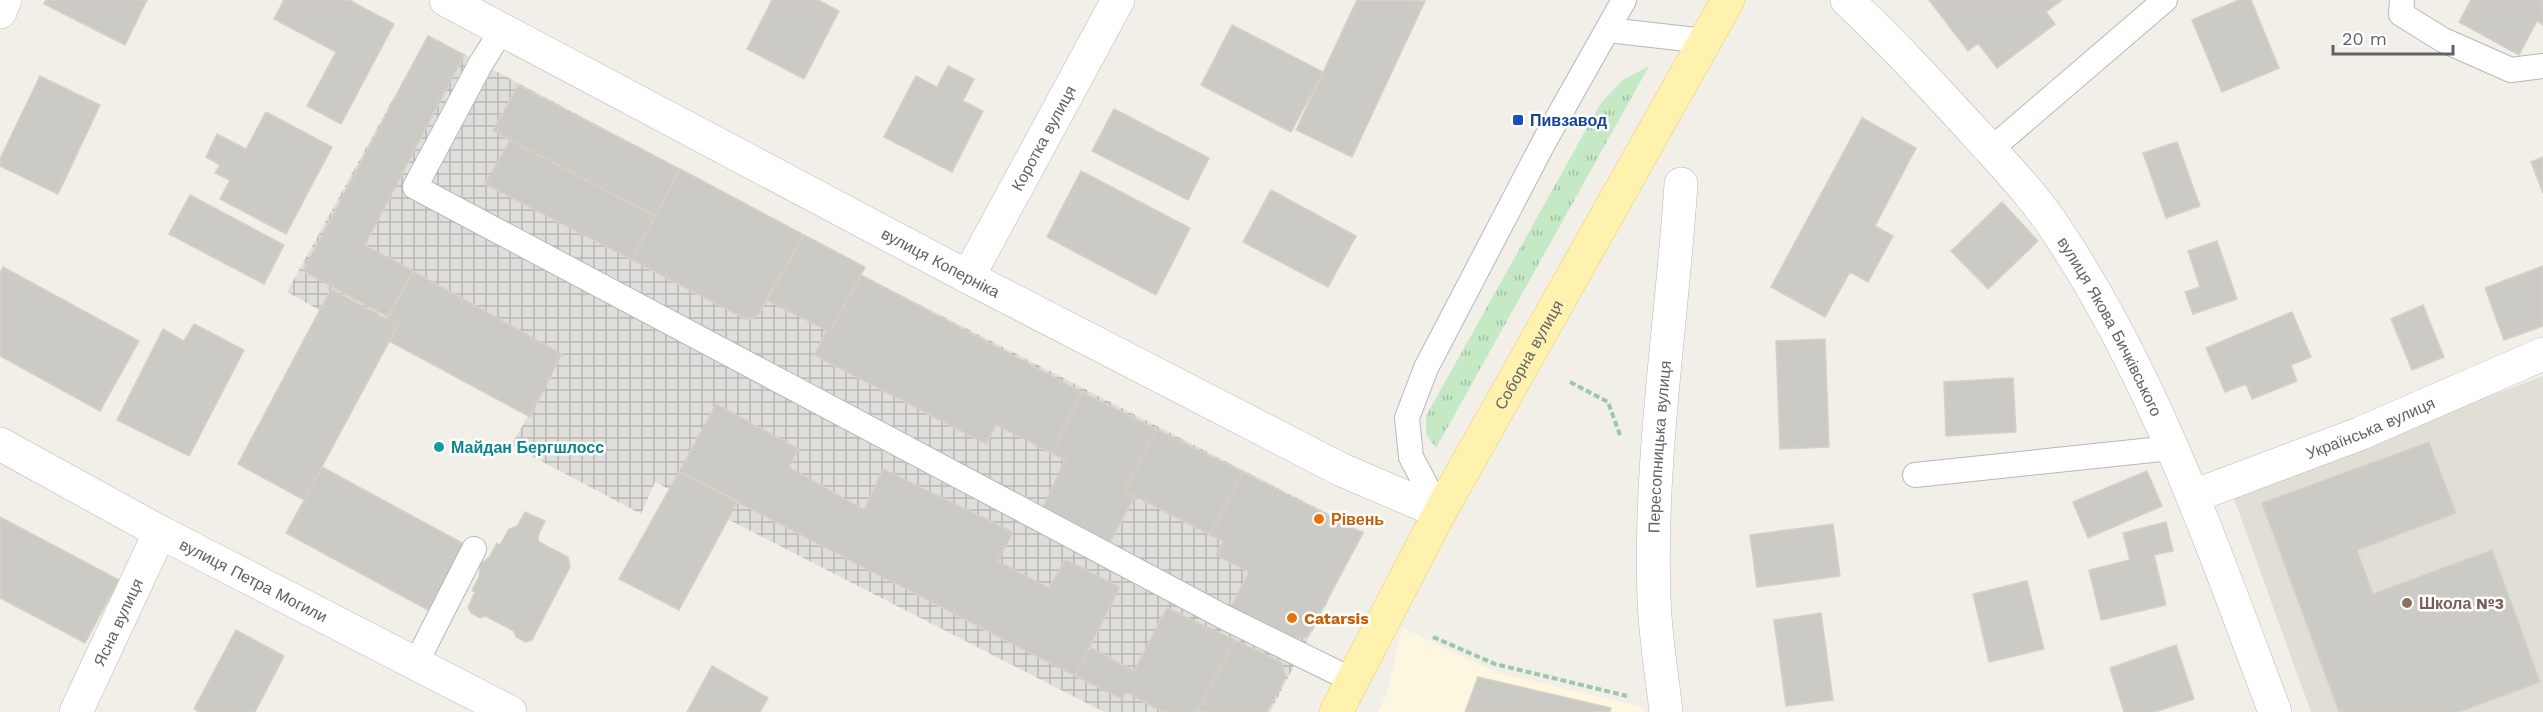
<svg xmlns="http://www.w3.org/2000/svg" width="2543" height="712" font-family="'Work Sans',sans-serif">
<defs>
<pattern id="industrial-grid" width="8" height="8" patternUnits="userSpaceOnUse" patternTransform="scale(1.5)"><rect width="8" height="8" fill="#e0deda"/><path d="M0 4h8M4 0v8" fill="none" stroke="#b9b8b5"/></pattern>
<pattern id="grass-tufts" width="24" height="20" patternUnits="userSpaceOnUse" patternTransform="scale(1.5)"><rect width="24" height="20" fill="#c5e8c5"/><path d="M3 7l-1-3M5 7V3M7 7l1-3M15 17l-1-3M17 17v-4M19 17l1-3" fill="none" stroke="#a3c0a4"/></pattern>
</defs>
<rect width="100%" height="100%" fill="#f1efe8"/>
<path fill="#fef7e0" d="M 1402,628 L 1498,673 L 1643,707 L 1644,712 L 1378,712 L 1387,693 Z"/>
<path fill="url(#industrial-grid)" d="M 428,35 L 865,267 L 862,275 L 1364,532 L 1270,712 L 1104,712 L 655,482 L 641,514 L 511,445 L 556,369 L 398,275 L 366,336 L 287,292 Z"/>
<path fill="#e1ded6" d="M 2543,376 L 2543,712 L 2311,712 L 2232,493 Z"/>
<path fill="url(#grass-tufts)" d="M 1649,66 L 1436,448 L 1426,434 L 1426,416 L 1601,103 L 1623,80 Z"/>
<path fill="#cccac5" stroke="#d6d1c6" stroke-width="1.5" d="M 46,0 L 147,0 L 125,45 L 44,4 Z
M 284,0 L 349,0 L 394,24 L 341,124 L 307,106 L 336,52 L 274,19 Z
M 772,0 L 818,0 L 839,11 L 804,79 L 747,49 Z
M 1357,0 L 1425,1 L 1352,157 L 1296,130 Z
M 1929,0 L 2062,0 L 2046,12 L 2055,24 L 1997,68 L 1978,43 L 1968,51 Z
M 2239,0 L 2251,0 L 2279,68 L 2222,92 L 2192,20 Z
M 2471,0 L 2543,0 L 2543,25 L 2537,21 L 2519,55 L 2459,22 Z
M 1232,25 L 1323,72 L 1291,132 L 1201,85 Z
M 428,36 L 464,55 L 365,245 L 413,271 L 388,317 L 303,271 Z
M 948,66 L 974,79 L 963,101 L 983,111 L 952,172 L 884,137 L 916,76 L 937,87 Z
M 40,76 L 100,105 L 58,194 L 0,166 L 0,159 Z
M 518,85 L 680,169 L 655,216 L 493,131 Z
M 1114,109 L 1209,158 L 1188,200 L 1092,151 Z
M 266,112 L 332,147 L 286,234 L 220,199 L 230,180 L 215,173 L 220,165 L 206,157 L 217,134 L 246,149 Z
M 1862,118 L 1916,148 L 1875,226 L 1893,236 L 1868,282 L 1850,272 L 1825,317 L 1771,287 Z
M 510,140 L 655,216 L 632,260 L 485,184 Z
M 2177,142 L 2200,206 L 2166,218 L 2143,153 Z
M 2543,157 L 2543,193 L 2531,162 Z
M 680,169 L 804,235 L 757,317 L 745,319 L 632,260 Z
M 1081,171 L 1190,228 L 1156,295 L 1047,237 Z
M 1271,190 L 1356,236 L 1328,287 L 1243,242 Z
M 190,195 L 284,245 L 264,284 L 169,234 Z
M 2002,202 L 2038,241 L 1988,289 L 1951,251 Z
M 804,235 L 865,267 L 830,332 L 766,300 Z
M 2217,241 L 2237,299 L 2193,314 L 2185,292 L 2200,287 L 2188,251 Z
M 2543,266 L 2543,326 L 2504,340 L 2485,288 Z
M 3,267 L 139,341 L 100,411 L 0,356 L 0,273 Z
M 413,271 L 562,354 L 530,417 L 389,341 L 398,325 L 386,319 Z
M 861,275 L 1082,392 L 1052,453 L 996,425 L 986,444 L 814,355 L 827,330 L 830,332 Z
M 331,289 L 398,325 L 304,500 L 238,464 Z
M 2423,305 L 2444,357 L 2412,370 L 2391,319 Z
M 2292,312 L 2311,357 L 2291,365 L 2297,381 L 2252,399 L 2246,384 L 2225,392 L 2206,348 Z
M 194,324 L 244,350 L 189,456 L 117,420 L 163,329 L 184,341 Z
M 1825,339 L 1829,447 L 1780,449 L 1776,341 Z
M 2013,378 L 2016,432 L 1946,436 L 1944,382 Z
M 1082,392 L 1156,429 L 1125,491 L 1135,496 L 1110,542 L 1043,507 L 1065,460 L 1052,453 Z
M 716,404 L 799,449 L 789,467 L 864,510 L 883,469 L 1013,532 L 998,561 L 1049,588 L 1065,559 L 1120,587 L 1075,676 L 679,472 Z
M 1156,429 L 1243,472 L 1210,535 L 1125,491 Z
M 2429,442 L 2456,513 L 2357,550 L 2373,594 L 2492,550 L 2540,682 L 2459,712 L 2339,712 L 2262,503 Z
M 322,467 L 464,544 L 428,610 L 286,533 Z
M 2147,471 L 2162,506 L 2088,538 L 2073,502 Z
M 679,472 L 738,501 L 679,610 L 619,579 Z
M 1243,472 L 1363,533 L 1307,637 L 1293,640 L 1231,607 L 1249,572 L 1216,555 L 1223,541 L 1210,535 Z
M 525,512 L 545,521 L 538,536 L 539,542 L 568,557 L 570,567 L 532,640 L 526,642 L 516,637 L 514,631 L 485,616 L 480,618 L 471,613 L 468,607 L 475,592 L 472,590 L 479,577 L 480,565 L 490,556 L 497,543 L 500,545 L 509,529 L 517,526 Z
M 0,517 L 119,580 L 85,643 L 0,598 Z
M 2166,522 L 2173,551 L 2154,555 L 2166,605 L 2101,620 L 2089,570 L 2130,560 L 2123,533 Z
M 1833,524 L 1840,576 L 1757,587 L 1750,535 Z
M 2027,581 L 2044,649 L 1989,662 L 1973,594 Z
M 1167,608 L 1235,640 L 1197,712 L 1163,712 L 1126,692 L 1122,699 L 1075,676 L 1090,647 L 1134,671 Z
M 1821,613 L 1833,700 L 1786,706 L 1774,620 Z
M 236,630 L 284,656 L 255,712 L 199,712 L 194,709 Z
M 1235,640 L 1281,662 L 1286,677 L 1267,712 L 1197,712 Z
M 2176,645 L 2194,699 L 2155,712 L 2124,712 L 2110,668 Z
M 712,666 L 768,698 L 760,712 L 687,712 Z
M 1478,677 L 1611,708 L 1610,712 L 1465,712 Z"/>
<g fill="none" stroke-linecap="round" stroke-linejoin="round">
<defs>
<path id="service" d="M 2402,0 L 2401,14 L 2443,40 L 2511,70 L 2543,66
M 502,30 L 480,65 L 415,187 L 1224,617 L 1352,680
M 1608,30 L 1705,41
M 1990,150 L 2165,0
M 1915,475 L 2171,448
M 1440,512 L 1411,457 L 1407,418 L 1426,368 L 1544,142 L 1624,0
M 416,663 L 474,549"/>
<g id="minor">
<path id="s1" d="M 446,0 L 968,277 L 1342,470 L 1440,512"/>
<path id="s2" d="M 1847,0 C 1893,43 1936,90 1979,137 C 2006,167 2035,197 2057,231 C 2155,378 2213,548 2275,712"/>
<path d="M 0,12 L 5,0"/>
<path id="s3" d="M 968,277 L 1118,0"/>
<path id="s4" d="M 0,444 L 160,532 L 510,712"/>
<path id="s5" d="M 2194,496 L 2359,434 L 2543,354"/>
<path id="s6" d="M 76,712 L 160,532"/>
<path id="s7" d="M 1666,712 C 1662,674 1655,636 1654,598 C 1649,460 1672,322 1681,184"/>
</g>
<g id="primary">
<path id="s8" d="M 1336,712 L 1440,512 L 1728,0"/>
</g>
</defs>
<use href="#service" stroke="#b5b8bc" stroke-width="26"/>
<use href="#minor" stroke="#b5b8bc" stroke-width="34"/>
<use href="#primary" stroke="#f2c960" stroke-width="34"/>
<path stroke="#9cc7a9" stroke-width="4" stroke-dasharray="6 3" stroke-linecap="butt" d="M 1570,382 L 1608,402 L 1620,435
M 1433,637 L 1495,664 L 1627,696"/>
<use href="#service" stroke="#fff" stroke-width="24"/>
<use href="#minor" stroke="#fff" stroke-width="33"/>
<use href="#primary" stroke="#fff2af" stroke-width="33"/>
</g>
<rect fill="#1a4fb4" stroke="#fff" stroke-width="2" x="1512" y="114" width="12" height="12" rx="3"/>
<circle fill="#0f9aa8" stroke="#fff" stroke-width="2" cx="439" cy="447" r="6"/>
<g fill="#e8710a" stroke="#fff" stroke-width="2">
<circle cx="1319" cy="519" r="6"/>
<circle cx="1292" cy="618" r="6"/>
</g>
<circle fill="#8d6e63" stroke="#fff" stroke-width="2" cx="2407" cy="603" r="6"/>
<g text-anchor="middle" dominant-baseline="central" stroke-width="5" stroke-linejoin="round" paint-order="stroke">
<g font-size="16" font-weight="bold" fill="#164399" stroke="#fff" text-anchor="start">
<text x="1530" y="120">Пивзавод</text>
</g>
<g font-size="16" fill="#5f6368" stroke="#fff">
<text stroke="none"><textPath href="#s3" startOffset="158">Коротка вулиця</textPath></text>
<text stroke="none"><textPath href="#s1" startOffset="560">вулиця Коперніка</textPath></text>
<text stroke="none"><textPath href="#s2" startOffset="422">вулиця Якова Бичківського</textPath></text>
<text stroke="none"><textPath href="#s8" startOffset="406">Соборна вулиця</textPath></text>
<text stroke="none"><textPath href="#s5" startOffset="189">Українська вулиця</textPath></text>
<text stroke="none"><textPath href="#s7" startOffset="266">Пересопницька вулиця</textPath></text>
<text stroke="none"><textPath href="#s4" startOffset="288">вулиця Петра Могили</textPath></text>
<text stroke="none"><textPath href="#s6" startOffset="99">Ясна вулиця</textPath></text>
</g>
<g font-size="16" font-weight="bold" fill="#0d838f" stroke="#fff" text-anchor="start">
<text x="451" y="447">Майдан Бергшлосс</text>
</g>
<g font-size="16" font-weight="bold" fill="#c56008" stroke="#fff" text-anchor="start">
<text x="1331" y="519">Рівень</text>
<text x="1304" y="618">Catarsis</text>
</g>
<g font-size="16" font-weight="bold" fill="#785e54" stroke="#fff" text-anchor="start">
<text x="2419" y="603">Школа №3</text>
</g>
</g>
<path d="M2333 45v9h120v-9" fill="none" stroke="#5f6368" stroke-width="3"/>
<text x="2342" y="45" font-size="18" fill="#5f6368" stroke="#ffffff" stroke-width="4.5" paint-order="stroke">20 m</text>
</svg>
